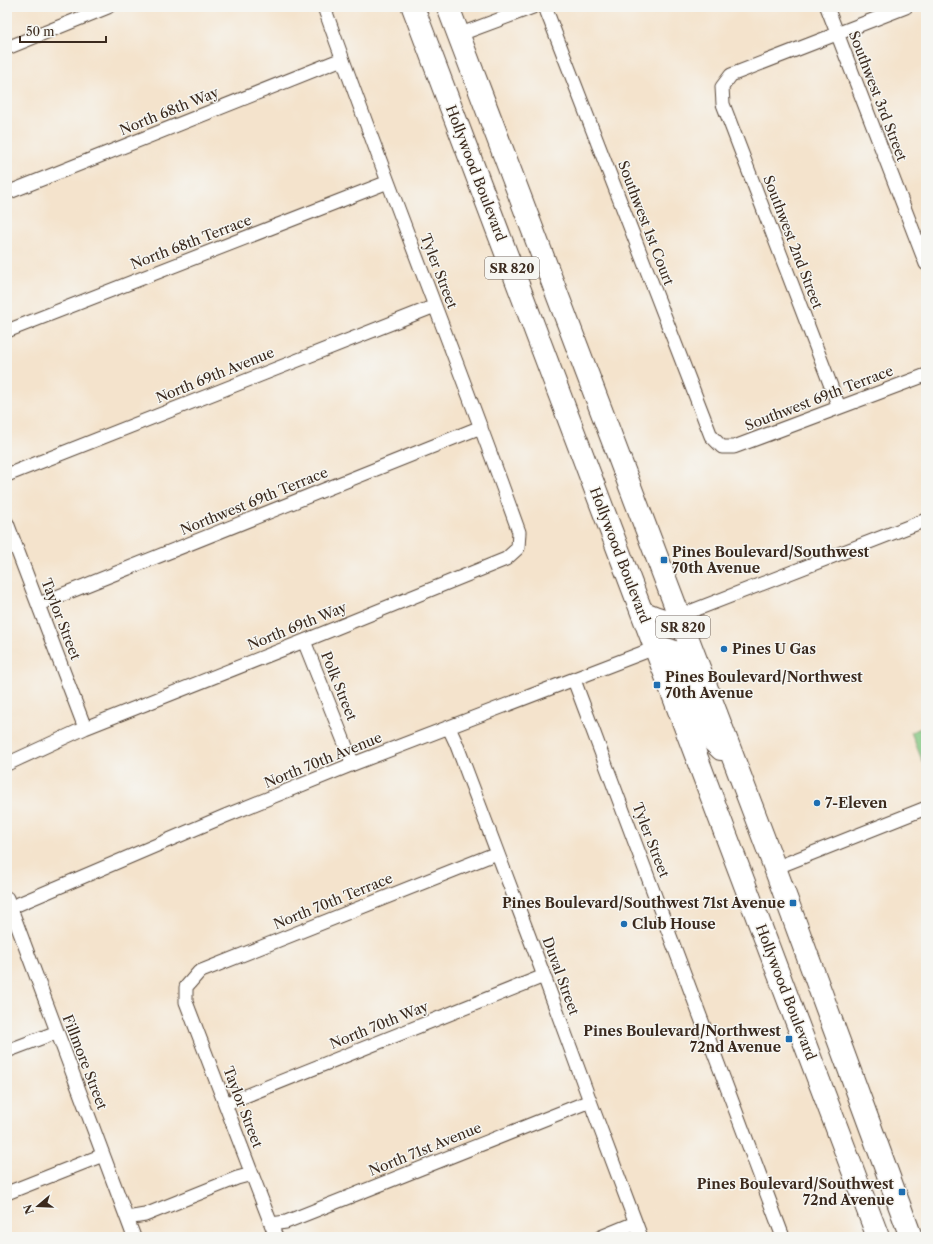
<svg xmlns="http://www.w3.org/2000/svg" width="933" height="1244" font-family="'Libre Caslon Text',serif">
<rect width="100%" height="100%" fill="#f6f6f2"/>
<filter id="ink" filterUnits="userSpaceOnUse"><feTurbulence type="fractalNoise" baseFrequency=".025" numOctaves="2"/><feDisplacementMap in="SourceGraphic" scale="8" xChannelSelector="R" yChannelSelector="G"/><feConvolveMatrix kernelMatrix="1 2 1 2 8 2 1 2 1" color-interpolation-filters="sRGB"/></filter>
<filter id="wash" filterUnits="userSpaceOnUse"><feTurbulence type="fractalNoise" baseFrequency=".012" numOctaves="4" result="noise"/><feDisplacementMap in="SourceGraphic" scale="16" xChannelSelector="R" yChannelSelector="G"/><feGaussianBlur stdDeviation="0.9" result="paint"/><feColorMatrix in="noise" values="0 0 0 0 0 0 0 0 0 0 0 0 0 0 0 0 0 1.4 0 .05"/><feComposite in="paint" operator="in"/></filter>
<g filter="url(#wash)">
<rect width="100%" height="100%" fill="#f4e3cc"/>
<path fill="#82c781" stroke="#5e7850" d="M 926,726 L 926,761 L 923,763 L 911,732 Z"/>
</g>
<g filter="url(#ink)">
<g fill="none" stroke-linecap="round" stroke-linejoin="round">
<defs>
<path id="street" d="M 545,7 L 711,436 L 722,447 L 734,447 L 926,375
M 827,7 L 926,264
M 458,35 L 533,7
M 7,48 L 108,7
M 7,193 L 342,59
M 7,331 L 388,182
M 839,407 L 723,104 L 722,87 L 731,75 L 906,7
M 7,475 L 435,306
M 7,523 L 85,728
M 39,604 L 481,427
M 639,606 C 653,611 664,618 679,616 L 926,520
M 304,641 L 353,764
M 574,680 L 783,1237
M 449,728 L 456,743 L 544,976 L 590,1101 L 641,1237
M 7,764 L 85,728 L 304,641 L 506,559 L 518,548 L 519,532 C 456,356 386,183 324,7
M 775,868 L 926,808
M 7,898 L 134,1237
M 7,909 L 225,816 L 353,764 L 655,648
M 7,1051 L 57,1032
M 225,1104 L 544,976
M 7,1193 L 103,1155
M 127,1218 L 145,1215 L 237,1178 L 252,1174
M 271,1224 L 286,1222 L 590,1101
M 276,1237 L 186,1002 L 186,987 L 199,972 L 497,853
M 601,1237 L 635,1223"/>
<path id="highway" d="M 413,7 L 878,1237
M 448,7 L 775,868 L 911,1237
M 655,648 L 663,648 L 672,651 L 676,658 L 693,696 L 703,724 L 714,742 L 721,749"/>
</defs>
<use href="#street" stroke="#574638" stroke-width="15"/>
<use href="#highway" stroke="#574638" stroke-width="24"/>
<use href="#street" stroke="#fff" stroke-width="13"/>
<use href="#highway" stroke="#fff" stroke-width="22"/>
</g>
</g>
<g fill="#1f6fb2" stroke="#f6f6f2" stroke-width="1.5">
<rect x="660" y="556" width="8" height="8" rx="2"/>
<circle cx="724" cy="649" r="4"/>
<rect x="653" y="681" width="8" height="8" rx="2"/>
<circle cx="817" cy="803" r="4"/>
<rect x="789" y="899" width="8" height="8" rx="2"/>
<circle cx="624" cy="924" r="4"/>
<rect x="785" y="1035" width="8" height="8" rx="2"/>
<rect x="898" y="1188" width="8" height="8" rx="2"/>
</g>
<g text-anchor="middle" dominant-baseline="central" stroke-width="3" stroke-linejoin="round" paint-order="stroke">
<g fill="#f6f6f2" stroke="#73675e" stroke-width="1">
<rect x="485" y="257" width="54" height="22" rx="3"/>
<rect x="656" y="616" width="54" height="22" rx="3"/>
</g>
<g font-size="13" font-weight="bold" fill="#3b2a1e">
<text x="512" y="268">SR 820</text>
<text x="683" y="627">SR 820</text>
</g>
<g font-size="14" fill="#3b2a1e" stroke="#f6f6f2">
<text transform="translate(878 96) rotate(69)">Southwest 3rd Street</text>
<text transform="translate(169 111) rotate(-22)">North 68th Way</text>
<text transform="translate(476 173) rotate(69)">Hollywood Boulevard</text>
<text transform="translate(646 223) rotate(69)">Southwest 1st Court</text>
<text transform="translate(191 242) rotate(-21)">North 68th Terrace</text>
<text transform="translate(793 242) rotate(69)">Southwest 2nd Street</text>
<text transform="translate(439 271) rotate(69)">Tyler Street</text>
<text transform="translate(215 375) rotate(-22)">North 69th Avenue</text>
<text transform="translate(819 398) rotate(-21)">Southwest 69th Terrace</text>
<text transform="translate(254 501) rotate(-22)">Northwest 69th Terrace</text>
<text transform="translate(620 555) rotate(69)">Hollywood Boulevard</text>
<text transform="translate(61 619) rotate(69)">Taylor Street</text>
<text transform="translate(297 626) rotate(-22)">North 69th Way</text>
<text transform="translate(339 686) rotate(68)">Polk Street</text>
<text transform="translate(323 760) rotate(-22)">North 70th Avenue</text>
<text transform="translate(651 840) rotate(69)">Tyler Street</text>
<text transform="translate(333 901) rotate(-22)">North 70th Terrace</text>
<text transform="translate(561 976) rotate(70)">Duval Street</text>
<text transform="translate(786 992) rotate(69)">Hollywood Boulevard</text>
<text transform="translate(379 1025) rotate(-22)">North 70th Way</text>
<text transform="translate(85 1062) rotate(69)">Fillmore Street</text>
<text transform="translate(243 1107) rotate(69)">Taylor Street</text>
<text transform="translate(425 1149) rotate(-22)">North 71st Avenue</text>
</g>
<g font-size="14" font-weight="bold" fill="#3b2a1e" stroke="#f6f6f2" text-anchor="start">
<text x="672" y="552">Pines Boulevard/Southwest<tspan x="672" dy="16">70th Avenue</tspan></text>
<text x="732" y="649">Pines U Gas</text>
<text x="665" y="677">Pines Boulevard/Northwest<tspan x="665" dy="16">70th Avenue</tspan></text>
<text x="825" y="803">7-Eleven</text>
<text x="785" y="903" text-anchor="end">Pines Boulevard/Southwest 71st Avenue</text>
<text x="632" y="924">Club House</text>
<text x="781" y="1031" text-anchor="end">Pines Boulevard/Northwest<tspan x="781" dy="16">72nd Avenue</tspan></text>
<text x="894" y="1184" text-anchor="end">Pines Boulevard/Southwest<tspan x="894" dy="16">72nd Avenue</tspan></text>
</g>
</g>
<rect width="933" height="1244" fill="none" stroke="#f6f6f2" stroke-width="24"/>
<g transform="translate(38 1206) rotate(251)" stroke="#f6f6f2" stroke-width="3" paint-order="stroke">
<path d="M0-3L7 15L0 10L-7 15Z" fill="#3b2a1e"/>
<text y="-6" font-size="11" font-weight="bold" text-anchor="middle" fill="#3b2a1e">N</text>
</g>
<path d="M20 36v6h86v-6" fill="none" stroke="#3b2a1e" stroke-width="2"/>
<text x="26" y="36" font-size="12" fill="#3b2a1e" stroke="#f6f6f2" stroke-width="3" paint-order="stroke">50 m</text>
</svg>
